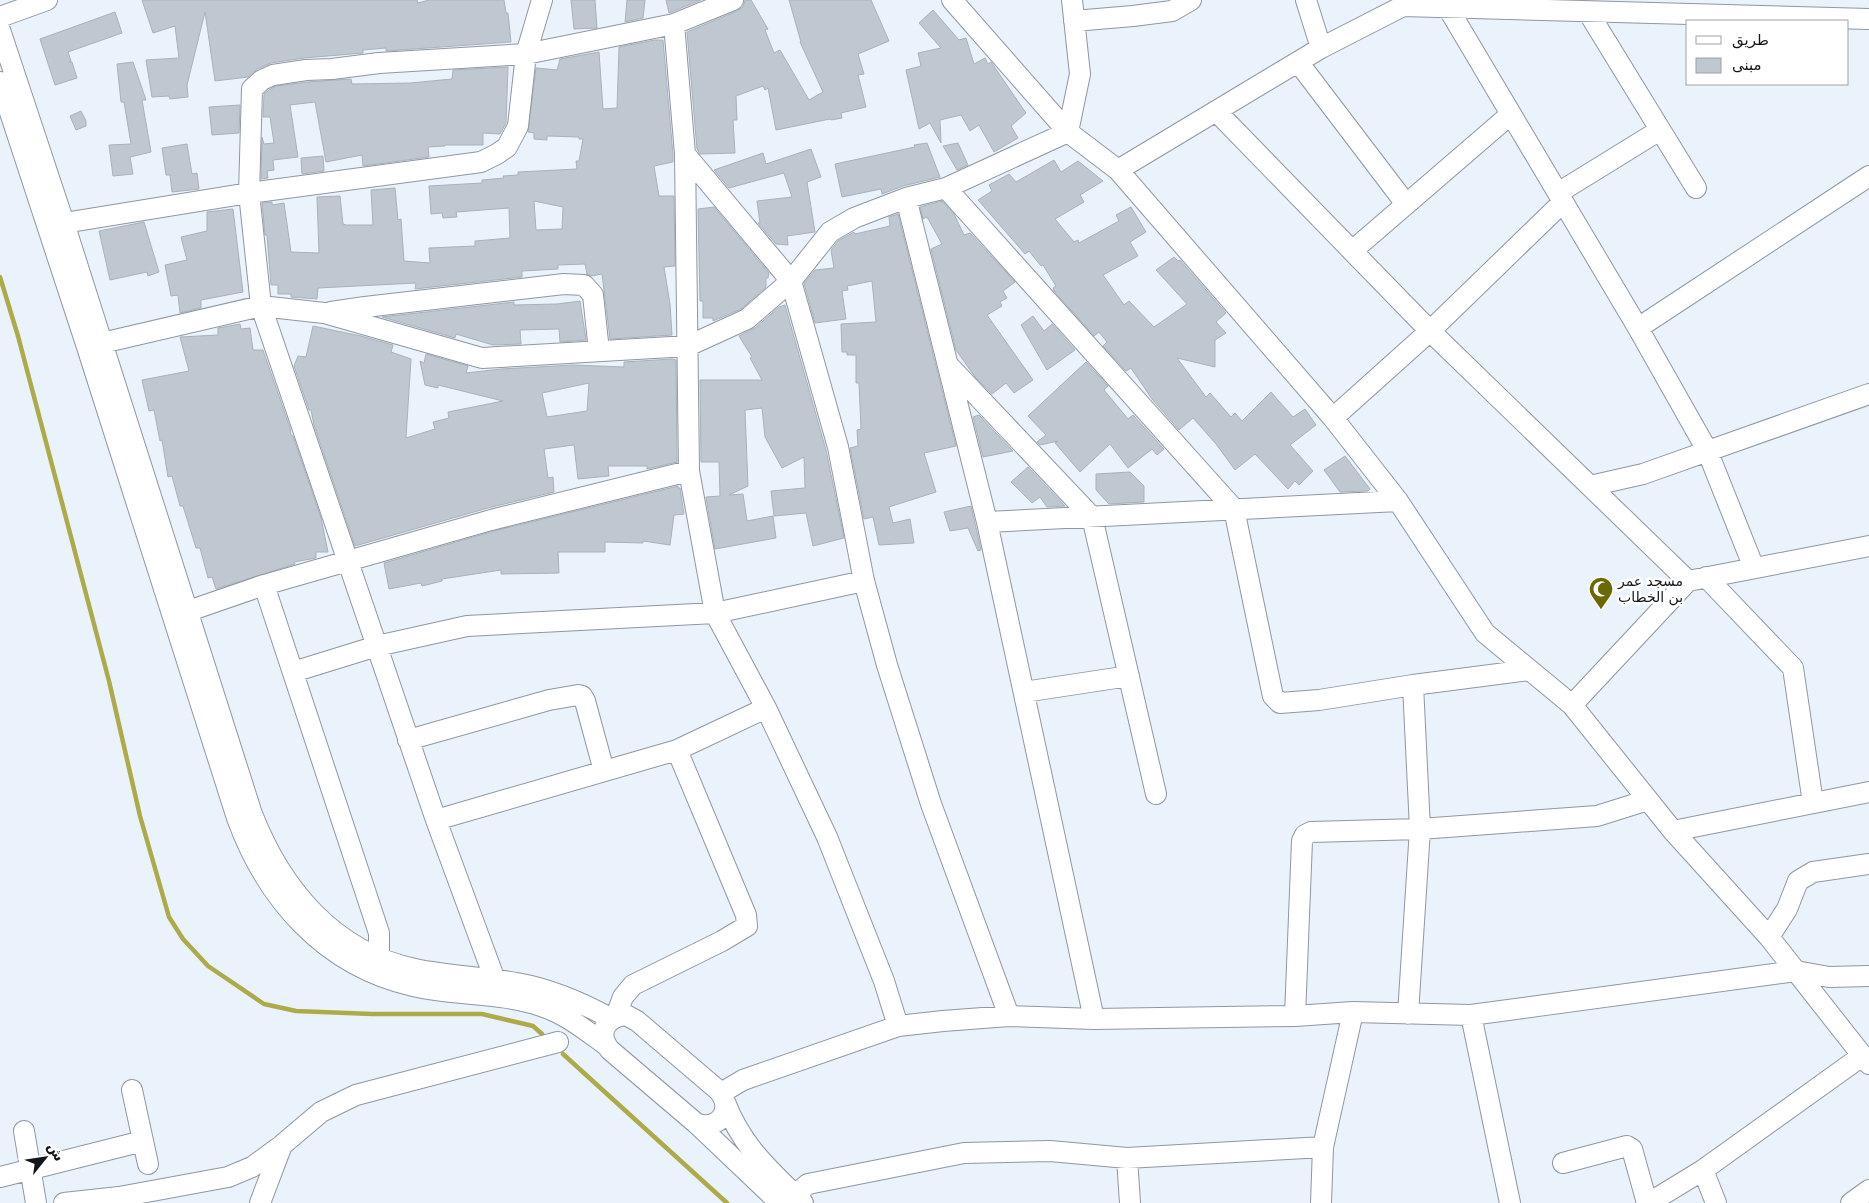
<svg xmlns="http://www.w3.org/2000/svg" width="1869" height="1203" font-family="'DejaVu Sans','Noto Naskh Arabic',sans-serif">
<rect width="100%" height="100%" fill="#eaf2fc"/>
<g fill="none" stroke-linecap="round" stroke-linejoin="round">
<path stroke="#adab48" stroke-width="4.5" d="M 0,277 L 18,336 L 109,681 L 140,816 L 169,917 L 183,939 L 208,966 L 264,1004 L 296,1011 L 372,1014 L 482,1014 L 533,1026 L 542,1034
M 563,1054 L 727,1203"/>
</g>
<path fill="#bfc7d1" stroke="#a9b1bb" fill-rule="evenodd" d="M 142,0 L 417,0 L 418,3 L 429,0 L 504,0 L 506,13 L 508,13 L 511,42 L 386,51 L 386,48 L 363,50 L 363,53 L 304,58 L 271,63 L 257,69 L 248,77 L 215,81 L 205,12 L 187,85 L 188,97 L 170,99 L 169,96 L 152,97 L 146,60 L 179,58 L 175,26 L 153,33 Z
M 571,0 L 595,0 L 597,28 L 574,29 Z
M 627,0 L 645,0 L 643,18 L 625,22 Z
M 666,0 L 701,0 L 669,13 Z
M 745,0 L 751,0 L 768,29 L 765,30 L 774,53 L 780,50 L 809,100 L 823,92 L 800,42 L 801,42 L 789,0 L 871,0 L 889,41 L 858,54 L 864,74 L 858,75 L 866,107 L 841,113 L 842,118 L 831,120 L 830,119 L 776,130 L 768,88 L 765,90 L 763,86 L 736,96 L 737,120 L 733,120 L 735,153 L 700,154 L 697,149 L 687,32 L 737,11 L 743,7 Z
M 933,10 L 959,40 L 966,38 L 974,64 L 985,58 L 988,64 L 991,62 L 1026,113 L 1011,126 L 1018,138 L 994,152 L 979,125 L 970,131 L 961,115 L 940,120 L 941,143 L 930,123 L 919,129 L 906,70 L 921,66 L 918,53 L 941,48 L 919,23 Z
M 115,12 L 122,33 L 68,52 L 71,61 L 69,62 L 72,62 L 77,78 L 55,85 L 40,39 Z
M 655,40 L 663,40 L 673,155 L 673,162 L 654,166 L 659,196 L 674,196 L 675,266 L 664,267 L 670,304 L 672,335 L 610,339 L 602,274 L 591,276 L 587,274 L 585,264 L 558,265 L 558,269 L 522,271 L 522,277 L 415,289 L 416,283 L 318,288 L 317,299 L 291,297 L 291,294 L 278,294 L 278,285 L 271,285 L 267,235 L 265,235 L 262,203 L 272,202 L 272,205 L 284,203 L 291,252 L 319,253 L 317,197 L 340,196 L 343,224 L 346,225 L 373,225 L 371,190 L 395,188 L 398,220 L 401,219 L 404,261 L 430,263 L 429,248 L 475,246 L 475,241 L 510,238 L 509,208 L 456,212 L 457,217 L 443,218 L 442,213 L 431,214 L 429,186 L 482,183 L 482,180 L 504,178 L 503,176 L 518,175 L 518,172 L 577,169 L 576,161 L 579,161 L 583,139 L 579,139 L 579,137 L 547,136 L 547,140 L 534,139 L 534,133 L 528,132 L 536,68 L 557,70 L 560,59 L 599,52 L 603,109 L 617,108 L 619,47 ZM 534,201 L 563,207 L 562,229 L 536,230 Z
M 133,62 L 146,100 L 142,100 L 151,152 L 130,157 L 133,174 L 113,176 L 109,145 L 131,144 L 124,102 L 121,102 L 117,64 Z
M 508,67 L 506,123 L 500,134 L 483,133 L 483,145 L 445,145 L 445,146 L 428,147 L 429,157 L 363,166 L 362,155 L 326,162 L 315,102 L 290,105 L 298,157 L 273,160 L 274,170 L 267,171 L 268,178 L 261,179 L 262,137 L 264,144 L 274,143 L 270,117 L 263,117 L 264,94 L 269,90 L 276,86 L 307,82 L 351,79 L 352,84 L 410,83 L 452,79 L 453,70 Z
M 240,105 L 239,133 L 212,135 L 209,107 Z
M 81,111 L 86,121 L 86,126 L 76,130 L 70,116 Z
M 927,143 L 940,177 L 903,186 L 882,194 L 881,189 L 842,197 L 835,164 L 915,147 L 914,145 Z
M 958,143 L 968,165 L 957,170 L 943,146 Z
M 187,144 L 192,174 L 197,173 L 199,189 L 172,192 L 170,175 L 166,175 L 162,148 Z
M 811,149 L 821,177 L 807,182 L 815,232 L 787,236 L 788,245 L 776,244 L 758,223 L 760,223 L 757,201 L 792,197 L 784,173 L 729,188 L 714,170 L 763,153 L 766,164 Z
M 323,156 L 324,171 L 302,174 L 301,158 Z
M 1054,160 L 1061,172 L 1078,161 L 1103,181 L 1080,195 L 1084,202 L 1055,219 L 1074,242 L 1078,240 L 1079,243 L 1119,221 L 1116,215 L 1131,207 L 1146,232 L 1130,242 L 1138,256 L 1103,275 L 1124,305 L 1129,301 L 1154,327 L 1187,304 L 1156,270 L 1174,257 L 1178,261 L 1180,260 L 1226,313 L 1216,322 L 1226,333 L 1215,340 L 1215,367 L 1177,358 L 1206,397 L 1210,393 L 1231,417 L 1235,413 L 1242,421 L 1271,392 L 1293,417 L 1305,409 L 1316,425 L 1290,445 L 1313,471 L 1299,485 L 1295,481 L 1288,489 L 1255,454 L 1235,470 L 1216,444 L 1193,418 L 1179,430 L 1152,399 L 1131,368 L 1126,371 L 1103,346 L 1107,342 L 1099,332 L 1094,336 L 1054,291 L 1053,288 L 1056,286 L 1043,265 L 1041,266 L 1029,251 L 1025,254 L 978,200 L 992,191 L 989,185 L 1009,174 L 1016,182 Z
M 942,201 L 954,214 L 964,235 L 970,233 L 1015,282 L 1003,291 L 1007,298 L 1000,302 L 1002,306 L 987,315 L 1033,380 L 1014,393 L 1006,383 L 992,394 L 975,377 L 956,350 L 931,249 L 942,244 L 927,217 L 923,219 L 920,207 Z
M 714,207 L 769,273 L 768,278 L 766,278 L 766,287 L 741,309 L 713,321 L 713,318 L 703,318 L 703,301 L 700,301 L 698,209 Z
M 233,209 L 243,292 L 201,300 L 201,308 L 180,313 L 178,295 L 171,296 L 165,265 L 187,260 L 181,237 L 207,231 L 207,212 Z
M 898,214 L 956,446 L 924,453 L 936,492 L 889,507 L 893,523 L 910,519 L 914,543 L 879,545 L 873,517 L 864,519 L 850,448 L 858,446 L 857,430 L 861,429 L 859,383 L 856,383 L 856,355 L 847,355 L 847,352 L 842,352 L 841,324 L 876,322 L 872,281 L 847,286 L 848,290 L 842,291 L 846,319 L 815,323 L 804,283 L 815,270 L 834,268 L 831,250 L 838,241 L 854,232 L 855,234 L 890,226 L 889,217 Z
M 144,222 L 159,272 L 148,276 L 147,272 L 110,280 L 99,231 Z
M 580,301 L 586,340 L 560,342 L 559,329 L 520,330 L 521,344 L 493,345 L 456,334 L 455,338 L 382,317 L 514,302 L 514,305 L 557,304 Z
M 785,305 L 826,450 L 844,538 L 813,546 L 806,513 L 774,516 L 771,491 L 805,488 L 804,457 L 782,468 L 765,437 L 762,408 L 745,410 L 748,486 L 729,495 L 743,494 L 747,521 L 773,516 L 776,538 L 715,549 L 706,497 L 720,496 L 719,462 L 701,462 L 700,380 L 762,380 L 750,358 L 752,357 L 739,336 L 755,328 L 779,307 Z
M 1033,316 L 1044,331 L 1052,324 L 1075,350 L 1047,370 L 1021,325 Z
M 240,324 L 241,329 L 250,328 L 253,350 L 263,350 L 290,428 L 291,435 L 293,436 L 321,518 L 328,552 L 316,552 L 316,558 L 294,562 L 295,564 L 216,589 L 212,577 L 208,578 L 200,548 L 196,548 L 183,506 L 180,506 L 172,476 L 168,477 L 162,440 L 160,441 L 154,410 L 149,411 L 142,380 L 189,371 L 180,337 L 218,335 L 218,328 Z
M 313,326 L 361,336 L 393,345 L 391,352 L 411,359 L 406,438 L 435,429 L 433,422 L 449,418 L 448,412 L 503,401 L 438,385 L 438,388 L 425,385 L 420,361 L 424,363 L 426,354 L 468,366 L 466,373 L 501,369 L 573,365 L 624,367 L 624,362 L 672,359 L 676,360 L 677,462 L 647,469 L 647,466 L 608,466 L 609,476 L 578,479 L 574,445 L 544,449 L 548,478 L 553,477 L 554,492 L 488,508 L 355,546 L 314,425 L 311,410 L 309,410 L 294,366 L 298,356 L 306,357 ZM 589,383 L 587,411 L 547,417 L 542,393 Z
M 1086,362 L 1108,386 L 1104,390 L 1128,419 L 1133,415 L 1164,449 L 1157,455 L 1152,449 L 1128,468 L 1110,444 L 1080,472 L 1055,443 L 1058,441 L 1040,445 L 1037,442 L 1046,435 L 1028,416 Z
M 979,415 L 1013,451 L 983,457 L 973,417 Z
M 1345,456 L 1370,489 L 1368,491 L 1340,492 L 1324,470 Z
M 1028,467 L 1065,506 L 1047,507 L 1040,497 L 1032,503 L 1011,482 Z
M 1130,472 L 1144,486 L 1144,502 L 1109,504 L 1096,490 L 1096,474 Z
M 678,486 L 678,488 L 680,488 L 684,514 L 674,515 L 670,545 L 643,541 L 643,543 L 605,542 L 605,552 L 558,552 L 559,573 L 501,574 L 501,570 L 442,579 L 442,581 L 422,586 L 421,583 L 389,589 L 384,563 L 494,531 Z
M 971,506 L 981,550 L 978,551 L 968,528 L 950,531 L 944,512 Z"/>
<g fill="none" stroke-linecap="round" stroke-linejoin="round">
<defs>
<path id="minor" d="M 952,0 L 1068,132 L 1118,170 L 1333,418 L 1398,501 L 1485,633 L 1572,705 L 1673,831 L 1769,937 L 1869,1064
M 1306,0 L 1321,48
M 1451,0 L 1448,8 L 1638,328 L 1707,450 L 1754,568
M 1588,12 L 1696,188
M 0,17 L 47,0
M 1074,21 L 1133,16 L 1172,11 L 1191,0
M 674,24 L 685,154 L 689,471 L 715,613 L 766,708 L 827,837 L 884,981 L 898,1026
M 0,30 L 64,223 L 252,814 C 281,888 333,952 415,969 C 448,976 483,977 517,983 C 551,989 583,1003 612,1019
M 1298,62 L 1406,204
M 0,82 L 87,347 L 237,818 C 267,900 325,966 413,986 C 455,996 500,992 541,1006 C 566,1014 585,1030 606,1045
M 1217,112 L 1430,331 L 1688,581
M 685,154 L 791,281 L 838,447 L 864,581 L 887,665 L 931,804 L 1009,1016
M 1118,170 L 1321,48 L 1403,6 L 1869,19
M 946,188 L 1234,509 L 1271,687 L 1273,696 L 1280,703 L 1319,700 L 1413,685 L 1529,670
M 1558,193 L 1660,130
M 906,198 L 987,522 L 1094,1019
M 64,223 L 249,193 L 481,162 L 497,154 L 507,147 L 518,126 L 526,54 L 542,0
M 1352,251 L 1511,114
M 331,312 L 365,307 L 564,284 L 584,285 L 593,295 L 599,351
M 1638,328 L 1869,176
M 89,346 L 261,306 L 324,313 L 482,358 L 688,346 L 747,319 L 791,281 L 830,232 L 854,218 L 906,198 L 946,188 L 1068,132 L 1080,74 L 1072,0
M 949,366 L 1092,517 L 1156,794
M 1333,418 L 1430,331 L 1563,202
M 1590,486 L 1643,474 L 1869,394
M 987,522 L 1398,501
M 1706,577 L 1793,668 L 1813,803
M 264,585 L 379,933 L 379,957 L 374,968
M 174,616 L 264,585 L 491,520 L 689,471
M 293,672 L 377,646 L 467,626 L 715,613 L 864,581
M 1024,692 L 1129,676
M 1572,705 L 1688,581 L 1869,546
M 408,740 L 549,700 L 578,695 L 582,696 L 585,701 L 604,771
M 436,820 L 677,750 L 766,708
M 1673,831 L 1869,792
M 1769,937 L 1787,909 L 1798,881 L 1813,872 L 1869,864
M 492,996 L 495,980 L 436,820 L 261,306 L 249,193 L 252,89 L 262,80 L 273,75 L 306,70 L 332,69 L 379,63 L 526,54 L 674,24 L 733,0
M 1408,1014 L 1420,829 L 1413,685
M 626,1015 L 637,1021 L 719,1091 C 734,1109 720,1130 697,1124 L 610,1050 C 596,1033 606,1017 626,1015 Z
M 1471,1015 L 1510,1203
M 616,1016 L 623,997 L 633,985 L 722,941 L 747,926 L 746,915 L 677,750
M 1295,1016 L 1302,841 L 1305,835 L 1311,832 L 1420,829 L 1597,816 L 1648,800
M 132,1090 L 148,1164
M 721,1093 L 743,1080 L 898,1026 L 943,1021 L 1009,1016 L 1094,1019 L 1295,1016 L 1353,1012 L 1471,1015 L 1796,971 L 1829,977 L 1869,976
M 725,1102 C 742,1147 770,1170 803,1203
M 697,1124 L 780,1203
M 24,1131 L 36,1203
M 1127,1158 L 1130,1203
M 1563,1163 L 1627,1146 L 1632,1149 L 1647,1203
M 1703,1170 L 1716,1203
M 0,1177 L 143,1141
M 795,1195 L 808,1184 L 964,1153 L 1050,1151 L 1127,1158 L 1323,1147
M 64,1203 L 119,1197 L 228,1177 L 252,1167 L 282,1145
M 260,1203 L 282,1145 L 321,1112 L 356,1095 L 558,1042
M 1321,1203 L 1323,1147 L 1353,1012
M 1649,1203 L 1703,1170 L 1862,1056
M 1851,1203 L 1869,1190"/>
</defs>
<use href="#minor" stroke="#8f97a0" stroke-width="22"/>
<use href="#minor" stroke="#fff" stroke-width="20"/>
</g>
<defs>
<symbol id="mosque-pin" viewBox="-11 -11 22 30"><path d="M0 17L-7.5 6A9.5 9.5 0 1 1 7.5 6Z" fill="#6b6903" stroke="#fff"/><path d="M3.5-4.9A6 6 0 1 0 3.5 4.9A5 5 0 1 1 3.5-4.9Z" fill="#fff"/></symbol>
</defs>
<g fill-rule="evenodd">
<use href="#mosque-pin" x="1587" y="575" width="28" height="38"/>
</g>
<g text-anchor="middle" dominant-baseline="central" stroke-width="5" stroke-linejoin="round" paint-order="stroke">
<g font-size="14" fill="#121519" stroke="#fff" text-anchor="start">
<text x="1618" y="581">مسجد عمر<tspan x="1618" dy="16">بن الخطاب</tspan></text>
</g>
</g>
<rect x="1686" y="20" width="162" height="65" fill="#ffffff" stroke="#a0a1a3"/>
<rect x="1696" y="36" width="25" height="8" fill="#ffffff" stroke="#a0a1a3"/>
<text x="1732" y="45" font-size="15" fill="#121519">طريق</text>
<rect x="1696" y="58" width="25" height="15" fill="#bfc7d1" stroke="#a0a1a3"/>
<text x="1732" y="70" font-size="15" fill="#121519">مبنى</text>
<g transform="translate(45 1158) rotate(60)" stroke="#ffffff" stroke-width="4" paint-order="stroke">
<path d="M0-4L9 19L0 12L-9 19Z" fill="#121519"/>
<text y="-8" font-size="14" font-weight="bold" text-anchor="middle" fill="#121519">ش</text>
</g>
</svg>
